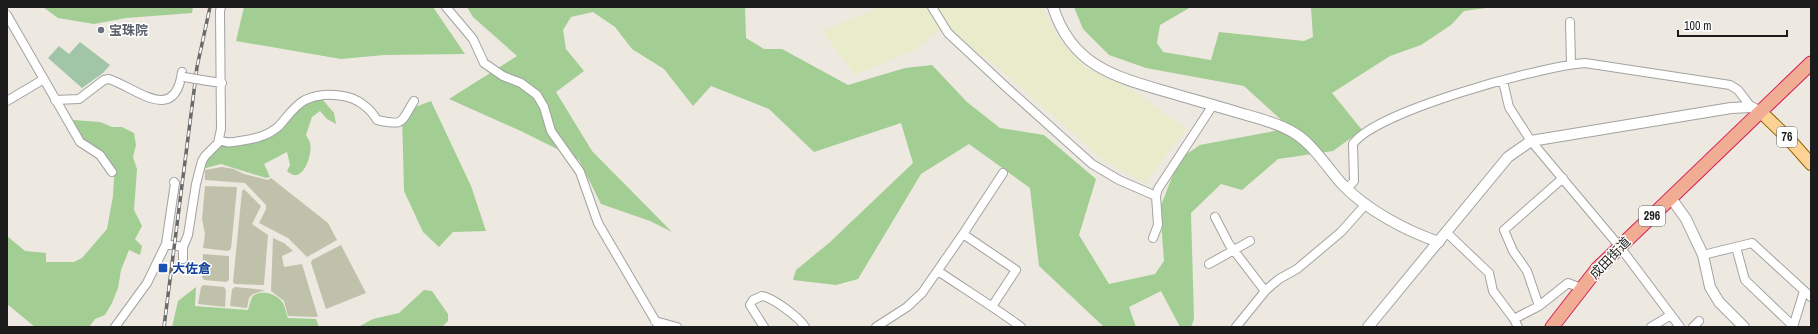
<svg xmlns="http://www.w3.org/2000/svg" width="1818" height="334" font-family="'Archivo Narrow','Noto Sans JP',sans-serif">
<rect width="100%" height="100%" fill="#ede9e0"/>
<path fill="#c0c1ab" d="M 222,167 L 234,169 L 244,174 L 268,180 L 271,178 L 328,223 L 337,240 L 307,257 L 288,238 L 259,223 L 266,209 L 266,205 L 245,183 L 205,180 L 205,170 Z
M 205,186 L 236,187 L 237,188 L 231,249 L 228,251 L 203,248 L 205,234 L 202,219 Z
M 244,189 L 261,206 L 252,224 L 268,235 L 264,285 L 235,284 L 233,282 L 242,191 Z
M 273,238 L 284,243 L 293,251 L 282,256 L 284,267 L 302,264 L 318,317 L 288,316 L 284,301 L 271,291 Z
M 341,245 L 366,293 L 326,309 L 311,263 L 312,260 Z
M 203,254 L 229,256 L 229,280 L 226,282 L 204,280 L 202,277 Z
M 203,285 L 224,287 L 226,290 L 225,307 L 198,304 L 201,287 Z
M 235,287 L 265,290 L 253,294 L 249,298 L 247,308 L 230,306 L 232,289 Z"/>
<path fill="#e9ecca" d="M 881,7 L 1041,7 L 1060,40 L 1085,67 L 1134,91 L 1186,129 L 1145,184 L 1102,159 L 993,63 L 941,29 L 916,49 L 855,75 L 822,31 Z"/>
<path fill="#a2cd93" d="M 43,7 L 193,7 L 192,13 L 126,18 L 94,24 L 58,18 Z
M 244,7 L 433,7 L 465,54 L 384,55 L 341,59 L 236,41 Z
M 467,7 L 745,7 L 746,38 L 764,49 L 782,49 L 848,85 L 905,68 L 932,65 L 967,102 L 1000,128 L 1044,135 L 1096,179 L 1079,235 L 1109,284 L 1155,274 L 1164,261 L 1160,208 L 1179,159 L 1200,145 L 1290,128 L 1244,86 L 1146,68 L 1109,55 L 1083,29 L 1074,7 L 1191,7 L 1160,25 L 1157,43 L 1163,52 L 1211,60 L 1219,32 L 1304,41 L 1313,37 L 1311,7 L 1493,7 L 1464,11 L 1451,25 L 1421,45 L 1390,56 L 1332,93 L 1362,130 L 1333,151 L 1278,159 L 1242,190 L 1221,184 L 1191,213 L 1194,319 L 1191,327 L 1180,327 L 1161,291 L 1129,307 L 1136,327 L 1104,327 L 1039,266 L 1030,188 L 969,144 L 921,174 L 858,279 L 836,285 L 793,280 L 796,270 L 829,243 L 913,163 L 901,123 L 814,152 L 769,109 L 711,86 L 693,106 L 664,69 L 632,49 L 615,27 L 593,12 L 571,17 L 563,30 L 566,49 L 584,71 L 556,92 L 592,151 L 672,232 L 650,221 L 601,204 L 579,160 L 523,132 L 449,99 L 517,56 L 473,17 Z
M 314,98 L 322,99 L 334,113 L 336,124 L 327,119 L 320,111 L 312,117 L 306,135 C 307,137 310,141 310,143 C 313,155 302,186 287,171 L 290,165 L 287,152 L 264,164 L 270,177 L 266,178 L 221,164 L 202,169 L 203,162 L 218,145 L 255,140 L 297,108 Z
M 431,101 L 471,186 L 486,231 L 453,232 L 439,247 L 423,232 L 404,191 L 402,112 Z
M 73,120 L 100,122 L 112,127 L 122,127 L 134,133 L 136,145 L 133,157 L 137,169 L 134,210 L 142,226 L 135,239 L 142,246 L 140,255 L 129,250 L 121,270 L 118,288 L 112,303 L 105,315 L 95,319 L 89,327 L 35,327 L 7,304 L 7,236 L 25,251 L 46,253 L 46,262 L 74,262 L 82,258 L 107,229 L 113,196 L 114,177 L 109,166 L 82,140 Z
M 196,287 L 195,306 L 248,310 C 250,305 250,299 254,295 C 263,289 277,294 283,303 C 285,307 286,313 288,318 L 316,319 L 319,327 L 172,327 L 178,301 Z
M 424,290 L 432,291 L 448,314 L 448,321 L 442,327 L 358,327 L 373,319 L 399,313 Z"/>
<path fill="#a0c6a7" d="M 80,42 L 110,65 L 103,73 L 82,88 L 48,58 L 59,46 L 69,54 Z"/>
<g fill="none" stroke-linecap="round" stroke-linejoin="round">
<defs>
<path id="minor" d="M 446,7 L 473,39 L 484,63 L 503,76 L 521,83 L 537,95 L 544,107 L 551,131 L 580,172 L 598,223 L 659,327
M 932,7 L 948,33 L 1006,87 L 1092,164 L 1119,180 L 1156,196
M 7,15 L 80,142 L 100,155 L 112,172
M 1570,22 L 1571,64
M 208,81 L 222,83
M 1503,81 L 1509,107 L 1531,141 L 1620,247 L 1680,327
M 55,100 L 79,99 L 104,80 L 109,79 C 136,88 175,125 182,72
M 7,101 L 44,79
M 220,140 C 226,144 232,142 240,141 C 254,139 268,136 279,126 C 287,117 294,106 305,100 C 318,94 329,94 343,96 C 357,98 370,108 377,120 C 405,126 400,123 414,101
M 1347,189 L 1354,181 L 1353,144 C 1375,111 1543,66 1585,63 L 1730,85 L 1738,90 L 1751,107
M 1215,217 L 1229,244 L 1265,291
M 1446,232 L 1489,273 L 1493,291 L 1514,319 L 1518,327
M 963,234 L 1016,270 L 993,305
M 1153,238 L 1158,225 L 1156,196 L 1158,189 L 1213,105
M 166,244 L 175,183 L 174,182
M 1736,247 L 1745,280 L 1793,326
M 1703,255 L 1752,243 L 1811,297
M 183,259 L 183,247 L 188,235 L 196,184 L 202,161 L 205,156 L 218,143 L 221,129 L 220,11 L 221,7
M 1209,264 L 1250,241
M 938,271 C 966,290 994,307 1021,327
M 1539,306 L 1527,271 L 1513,251 L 1504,230 L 1563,178
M 1514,319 L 1539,306 L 1568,283 L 1581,288
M 655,321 L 677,327
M 115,327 L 147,283 L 166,244 L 183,247
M 764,327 L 750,305 L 753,300 L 762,296 C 773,298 799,317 805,327
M 876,327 L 907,307 L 922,293 L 963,234 L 1003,173
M 1236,327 L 1266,290 L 1279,279 L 1297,269 L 1341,232 L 1366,204
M 1651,327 L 1671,315
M 1693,327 L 1699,321
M 1793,327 L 1804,291"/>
<path id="tertiary" d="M 1053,7 C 1071,64 1112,76 1164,91 C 1191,99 1217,106 1243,114 C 1261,119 1280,124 1296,134 C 1314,146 1327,167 1341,183 C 1365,209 1406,231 1439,242
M 1671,198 L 1686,219 L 1703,255 L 1710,287 L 1719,302 L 1744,327
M 1368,327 L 1508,157 L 1531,141 L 1731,108 L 1751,107 L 1761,112"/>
<path id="primary" d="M 1761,112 L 1788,138 L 1811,164"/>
<path id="trunk" d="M 1552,327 L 1597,269 L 1811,63"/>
</defs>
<use href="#minor" stroke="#a2a2a2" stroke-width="10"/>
<use href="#tertiary" stroke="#a2a2a2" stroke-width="12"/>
<use href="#primary" stroke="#916600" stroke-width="14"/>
<use href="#trunk" stroke="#d62159" stroke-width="15"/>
<use href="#minor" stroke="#fff" stroke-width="8"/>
<use href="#tertiary" stroke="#fff" stroke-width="10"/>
<use href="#primary" stroke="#fcd395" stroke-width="12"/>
<use href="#trunk" stroke="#f1ac94" stroke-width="13"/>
<defs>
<path id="rail" d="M 164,327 L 197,67 L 210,7"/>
</defs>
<use href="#rail" stroke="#696969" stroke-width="3.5"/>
<use href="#rail" stroke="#fff" stroke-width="2" stroke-dasharray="6" stroke-linecap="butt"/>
<defs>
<path id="minor-bridge" d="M 184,77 L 208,81"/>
</defs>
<use href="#minor-bridge" stroke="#a2a2a2" stroke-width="10" stroke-linecap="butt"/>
<use href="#minor-bridge" stroke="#fff" stroke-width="8"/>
</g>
<circle fill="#6b7280" stroke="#fff" stroke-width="1.5" cx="101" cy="30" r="4"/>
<rect fill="#1a4fb4" stroke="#fff" stroke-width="1.5" x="158" y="263" width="10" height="10" rx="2"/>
<g text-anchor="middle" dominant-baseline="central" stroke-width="3" stroke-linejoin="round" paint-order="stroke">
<g fill="#fff" stroke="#5f5f5f" stroke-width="1">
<rect x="1777" y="127" width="20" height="20" rx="3"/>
<rect x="1639" y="206" width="26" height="20" rx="3"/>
</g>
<g font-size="12" font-weight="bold" fill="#1b1b1b">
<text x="1787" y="137">76</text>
<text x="1652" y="216">296</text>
</g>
<g font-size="13" font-weight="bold" fill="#5b616d" stroke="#fff" text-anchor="start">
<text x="109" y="30">宝珠院</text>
</g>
<g font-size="13" fill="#1b1b1b" stroke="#fff">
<text transform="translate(1610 258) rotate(-46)">成田街道</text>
</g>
<g font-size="13" font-weight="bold" fill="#164399" stroke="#fff" text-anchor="start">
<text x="172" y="268">大佐倉</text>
</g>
</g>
<rect width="1818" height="334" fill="none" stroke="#1b1b1b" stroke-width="16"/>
<path d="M1678 30v6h109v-6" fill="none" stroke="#1b1b1b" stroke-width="2"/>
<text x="1684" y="30" font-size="12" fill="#1b1b1b" stroke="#ffffff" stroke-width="3" paint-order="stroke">100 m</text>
</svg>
